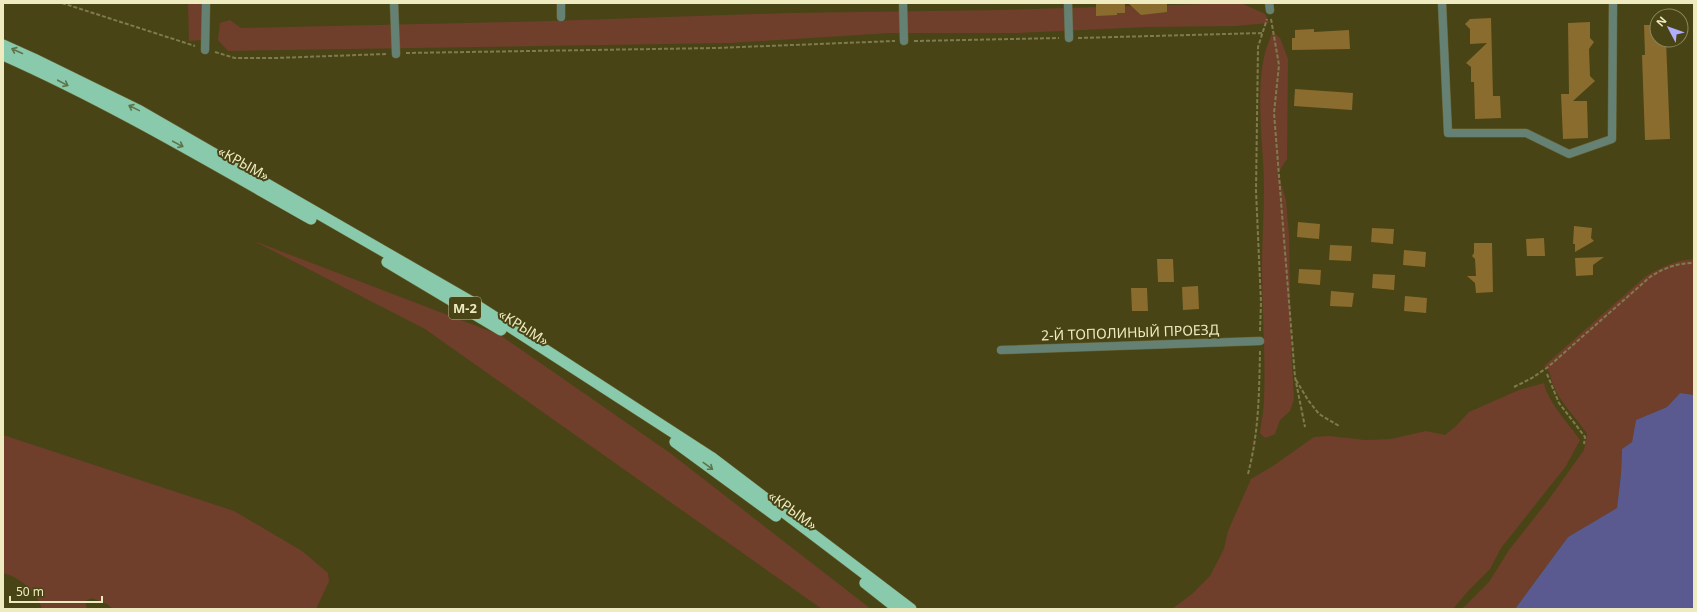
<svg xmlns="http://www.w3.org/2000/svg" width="1697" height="612" font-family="'Noto Sans',sans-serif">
<rect width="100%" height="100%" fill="#494415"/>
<path fill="#6f3f2b" d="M 188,3 L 204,3 L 203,40 L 189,41 Z
M 1241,3 L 1265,14 L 1269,23 L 1236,26 L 1146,27 L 1017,33 L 890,33 L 729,43 L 228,51 L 218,40 L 220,23 L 230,20 L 241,28 L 550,21 L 790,13 L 1002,10 Z
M 1273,32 L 1280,38 L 1288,59 L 1287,159 L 1278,173 L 1286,200 L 1289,235 L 1291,345 L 1294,399 L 1290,411 L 1280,420 L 1275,434 L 1265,438 L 1260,433 C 1261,422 1264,411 1264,400 C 1266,356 1262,313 1262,269 C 1262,242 1264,215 1264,187 C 1264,141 1251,73 1273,32 Z
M 254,241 L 500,335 L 670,453 L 871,609 L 822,609 L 425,329 Z
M 1694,259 L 1694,395 L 1680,393 L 1667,407 L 1636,420 L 1632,442 L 1622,449 L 1621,474 L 1617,508 L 1568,537 L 1515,609 L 1462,609 L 1489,582 L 1509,550 L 1547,502 L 1584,450 L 1587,434 C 1576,417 1559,402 1552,382 C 1550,375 1550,370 1544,366 L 1646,276 C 1662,267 1676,260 1694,259 Z
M 1544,383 C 1547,401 1569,424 1580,440 L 1566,466 L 1501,548 L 1490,569 L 1469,590 L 1453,609 L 1172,609 L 1192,594 L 1210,576 L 1224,549 L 1228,531 L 1251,479 L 1273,466 L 1314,437 L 1329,436 L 1365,440 L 1391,439 L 1426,431 L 1445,435 L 1455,427 L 1469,412 L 1519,390 Z
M 3,435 L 234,511 L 302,551 L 328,573 L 329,581 L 316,609 L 113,609 L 107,604 L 92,598 L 85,601 L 87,609 L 42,609 C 37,592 20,577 3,573 Z"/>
<path fill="#5a5a91" d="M 1680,393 L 1694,395 L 1694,606 L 1691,609 L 1515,609 L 1568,537 L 1617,508 L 1621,474 L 1622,449 L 1632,442 L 1636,420 L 1667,407 Z"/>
<path fill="#8a6c2e" d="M 1096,3 L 1125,3 L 1125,13 L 1117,13 L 1117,15 L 1096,16 Z
M 1128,3 L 1167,3 L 1167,12 L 1141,15 Z
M 1491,18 L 1493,96 L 1500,96 L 1501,118 L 1475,119 L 1474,82 L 1471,82 L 1471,67 L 1466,63 L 1487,43 L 1470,44 L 1470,29 L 1465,24 L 1470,19 Z
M 1590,22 L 1590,38 L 1594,42 L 1589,49 L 1590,76 L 1595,81 L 1573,101 L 1587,101 L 1588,138 L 1563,139 L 1561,94 L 1569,94 L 1568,23 Z
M 1644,25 L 1657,25 L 1657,40 L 1666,40 L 1670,139 L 1645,140 L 1642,55 L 1645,55 Z
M 1314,29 L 1314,32 L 1349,30 L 1350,49 L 1292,50 L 1292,38 L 1295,38 L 1295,30 Z
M 1295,89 L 1353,93 L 1352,110 L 1294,106 Z
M 1298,222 L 1320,224 L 1319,239 L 1297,237 Z
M 1574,226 L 1592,228 L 1591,238 L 1594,241 L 1575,252 L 1575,244 L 1573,244 Z
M 1372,228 L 1394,229 L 1393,244 L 1371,242 Z
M 1544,238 L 1545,256 L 1527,256 L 1526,239 Z
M 1474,243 L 1492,243 L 1493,292 L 1476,293 L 1475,283 L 1467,276 L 1476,276 L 1475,259 L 1472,256 L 1474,253 Z
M 1330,245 L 1352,246 L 1351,261 L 1329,260 Z
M 1404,250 L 1426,252 L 1425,267 L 1403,265 Z
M 1604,257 L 1593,265 L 1593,275 L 1576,276 L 1575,258 Z
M 1157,259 L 1173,259 L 1174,282 L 1158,282 Z
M 1299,269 L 1321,270 L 1320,285 L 1298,283 Z
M 1373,274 L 1395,275 L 1394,290 L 1372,288 Z
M 1198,286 L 1199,309 L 1183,310 L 1182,287 Z
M 1131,288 L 1147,288 L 1148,311 L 1132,311 Z
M 1331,291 L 1354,293 L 1352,307 L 1330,306 Z
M 1405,296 L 1427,298 L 1426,313 L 1404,311 Z"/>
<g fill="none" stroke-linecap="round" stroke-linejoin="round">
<defs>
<path id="minor" d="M 394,3 L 396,54
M 561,3 L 561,17
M 903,3 L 904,41
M 1068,3 L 1069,38
M 1269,3 L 1270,10
M 1442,3 L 1448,133 L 1526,133 L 1569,154 L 1612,139 L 1613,3
M 205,50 L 206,3
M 1001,350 L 1260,341"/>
<path id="trunk" d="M 3,45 L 34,59 L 140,111 L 470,301 L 711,457 L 911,609
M 3,55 C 109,102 210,162 311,219
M 387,262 L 501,330
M 675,442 L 776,516
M 865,583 L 898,609"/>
</defs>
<use href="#minor" stroke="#676234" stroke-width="9"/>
<use href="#trunk" stroke="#676234" stroke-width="12"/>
<path stroke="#7f7b4e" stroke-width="2" stroke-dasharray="4 2" stroke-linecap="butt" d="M 62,3 L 195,46
M 1271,19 L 1279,65 L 1274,113 L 1295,377 L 1305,427
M 1078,38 L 1263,33
M 914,41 L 1059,38
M 215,52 L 235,58 L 275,58 L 386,54
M 406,53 L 716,48 L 895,41
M 1260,331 L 1261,303 L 1256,191 L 1258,47 L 1267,19
M 1547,374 L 1559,403 L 1585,437 L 1584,444
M 1296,380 L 1308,400 L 1319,414 L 1339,426
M 1514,387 L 1532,378 L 1548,367 L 1650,277 C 1664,268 1677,263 1694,263
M 1248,474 C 1259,431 1259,395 1260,351"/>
<use href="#minor" stroke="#658173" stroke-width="8"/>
<use href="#trunk" stroke="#88caab" stroke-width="11"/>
</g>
<defs><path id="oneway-shaft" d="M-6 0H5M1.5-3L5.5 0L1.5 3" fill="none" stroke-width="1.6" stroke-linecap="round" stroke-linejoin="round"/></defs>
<g stroke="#5f734a">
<use href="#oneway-shaft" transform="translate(17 51) rotate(-156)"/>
<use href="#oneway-shaft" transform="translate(63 83) rotate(28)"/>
<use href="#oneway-shaft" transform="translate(134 108) rotate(-154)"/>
<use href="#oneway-shaft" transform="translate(178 144) rotate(28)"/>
<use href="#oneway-shaft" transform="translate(708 466) rotate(36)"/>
</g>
<g text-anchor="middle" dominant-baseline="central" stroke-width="4" stroke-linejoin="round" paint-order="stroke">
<rect fill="#494415" stroke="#bcb98d" stroke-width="1" x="449" y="297" width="32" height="22" rx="3"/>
<g font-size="13" font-weight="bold" fill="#eeebc1">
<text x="465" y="308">М-2</text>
</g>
<g font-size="14" fill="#eeebc1" stroke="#494415">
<text transform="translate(244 163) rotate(29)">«КРЫМ»</text>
<text transform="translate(524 327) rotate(32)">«КРЫМ»</text>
<text transform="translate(1130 332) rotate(-2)">2-Й ТОПОЛИНЫЙ ПРОЕЗД</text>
<text transform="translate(793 510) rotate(36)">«КРЫМ»</text>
</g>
</g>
<rect width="1697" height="612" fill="none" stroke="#eeebc1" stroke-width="8"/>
<g transform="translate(1669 28) rotate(311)"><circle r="19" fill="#494415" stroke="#8b875a"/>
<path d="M0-3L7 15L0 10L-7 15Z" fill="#aeaefb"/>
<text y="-6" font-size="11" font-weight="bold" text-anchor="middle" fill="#eeebc1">N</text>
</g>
<path d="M10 596v6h92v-6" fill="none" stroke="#eeebc1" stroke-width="2"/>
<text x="16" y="596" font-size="12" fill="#eeebc1" stroke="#494415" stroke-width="3" paint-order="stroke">50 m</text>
</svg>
